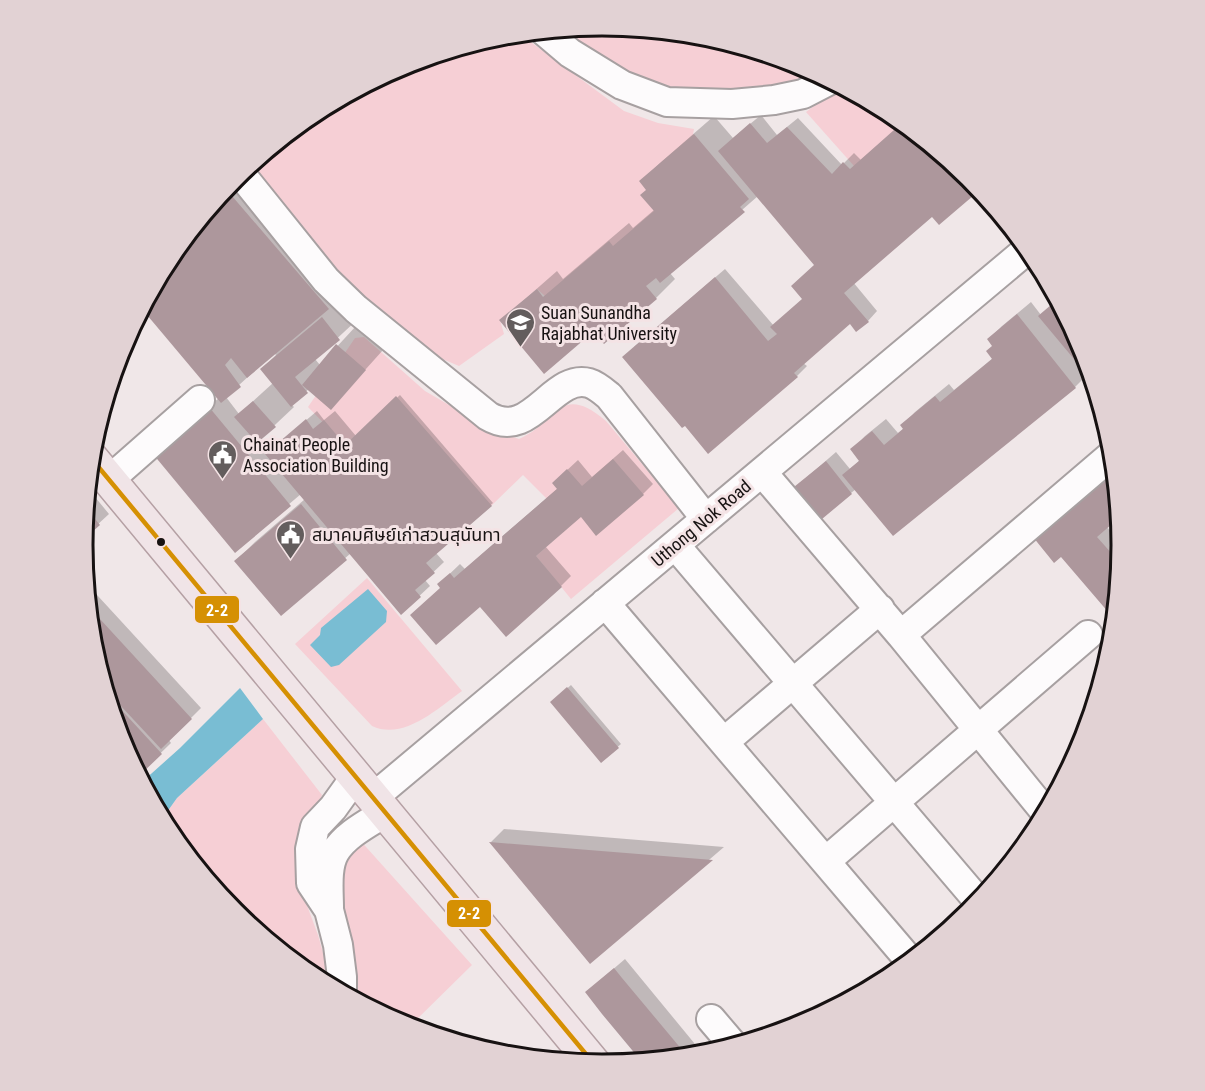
<svg xmlns="http://www.w3.org/2000/svg" width="1205" height="1091" font-family="'Roboto Condensed','Noto Sans Thai',sans-serif">
<rect width="100%" height="100%" fill="#f0e7e8"/>
<path fill="#f6cfd5" d="M 603,26 L 704,36 L 802,65 L 819,75 L 799,88 L 671,96 L 553,30 Z
M 520,34 L 624,111 L 658,123 L 694,129 L 683,190 L 554,304 L 537,289 L 500,320 L 504,334 L 459,366 L 433,355 L 352,292 L 248,167 L 314,113 L 404,65 L 501,35 Z
M 841,86 L 892,113 L 912,130 L 862,175 L 806,112 Z
M 364,337 L 425,391 L 492,430 L 519,439 C 557,423 559,381 606,421 L 679,508 L 571,599 L 536,556 L 570,526 L 546,498 L 523,475 L 489,508 L 396,397 L 345,445 L 308,407 L 355,338 Z
M 367,578 L 462,691 C 438,708 404,741 372,726 L 295,644 Z
M 263,719 L 322,795 L 312,819 L 302,875 L 305,900 L 318,935 L 333,988 L 313,978 L 235,913 L 170,834 L 162,819 L 177,798 Z
M 358,838 L 472,965 L 409,1027 L 352,999 L 341,911 L 343,862 Z"/>
<path fill="#79bdd3" d="M 368,589 L 387,611 L 386,622 L 339,665 L 331,667 L 310,645 L 320,635 L 321,628 Z
M 240,688 L 263,719 L 177,798 L 162,819 L 142,782 L 180,748 Z"/>
<path fill="#0003" fill-rule="evenodd" d="M 761,115 L 777,135 L 798,118 L 842,165 L 854,153 L 861,160 L 903,123 L 970,178 L 979,189 L 940,223 L 932,215 L 853,282 L 877,311 L 868,321 L 850,322 L 803,363 L 807,366 L 797,376 L 634,347 L 725,269 L 774,326 L 804,299 L 816,264 L 758,196 L 670,273 L 675,279 L 656,298 L 594,330 L 501,320 L 557,271 L 563,279 L 629,223 L 633,228 L 654,210 L 647,189 L 641,182 L 660,163 L 714,116 L 733,138 Z
M 246,171 L 358,319 L 315,359 L 320,365 L 356,326 L 383,350 L 331,408 L 309,389 L 291,404 L 294,407 L 260,439 L 270,451 L 317,411 L 324,420 L 335,411 L 356,436 L 400,395 L 493,503 L 436,553 L 444,562 L 425,580 L 430,586 L 401,613 L 351,553 L 281,614 L 236,561 L 255,542 L 305,499 L 301,494 L 235,550 L 168,441 L 219,398 L 170,256 L 229,185 ZM 274,353 L 276,355 L 262,369 L 273,383 L 239,414 L 226,397 Z
M 1058,299 L 1083,347 L 1093,379 L 1088,374 L 1075,387 L 856,489 L 851,493 L 791,491 L 836,452 L 850,469 L 860,460 L 852,450 L 865,436 L 886,419 L 898,433 L 904,428 L 902,426 L 915,412 L 949,384 L 954,390 L 993,358 L 994,345 L 989,339 L 1002,326 L 1031,302 L 1041,315 Z
M 141,311 L 147,317 L 128,336 Z
M 623,450 L 653,484 L 643,494 L 581,515 L 545,546 L 571,576 L 561,586 L 481,605 L 442,588 L 439,584 L 460,564 L 465,569 L 558,488 L 564,473 L 578,460 L 592,477 Z
M 87,495 L 95,497 L 109,514 L 83,538 Z
M 1107,527 L 1122,546 L 1115,618 L 1062,555 Z
M 86,583 L 201,708 L 169,740 L 171,743 L 138,775 L 122,744 L 92,647 Z
M 571,685 L 621,744 L 601,761 L 552,702 Z
M 504,829 L 724,847 L 590,962 L 491,842 Z
M 625,959 L 704,1055 L 644,1061 L 597,983 Z"/>
<path fill="#ad979c" d="M 903,122 L 970,178 L 980,190 L 939,225 L 932,217 L 844,293 L 869,322 L 856,332 L 850,324 L 794,373 L 798,377 L 708,454 L 685,426 L 682,428 L 622,357 L 715,277 L 768,341 L 777,334 L 770,327 L 802,299 L 791,286 L 814,265 L 718,151 L 750,123 L 767,143 L 787,127 L 832,174 L 843,162 L 850,169 Z
M 694,134 L 749,199 L 740,207 L 745,212 L 660,283 L 656,278 L 646,286 L 657,299 L 604,344 L 593,332 L 544,374 L 499,320 L 537,289 L 543,297 L 609,241 L 613,246 L 654,211 L 640,195 L 646,190 L 639,181 Z
M 226,189 L 329,309 L 247,378 L 231,358 L 225,365 L 241,387 L 221,403 L 142,309 L 170,256 Z
M 1058,299 L 1083,347 L 1094,383 L 1038,316 Z
M 1017,314 L 1076,388 L 893,536 L 842,475 L 859,461 L 850,449 L 872,431 L 884,445 L 903,429 L 900,425 L 935,396 L 940,402 L 992,359 L 986,351 L 992,346 L 987,339 Z
M 322,317 L 340,340 L 295,377 L 308,393 L 291,407 L 260,369 Z
M 336,344 L 366,370 L 331,410 L 302,385 Z
M 396,396 L 492,506 L 426,563 L 435,573 L 415,590 L 421,597 L 401,615 L 265,454 L 306,419 L 313,429 L 324,420 L 345,445 Z
M 253,401 L 276,427 L 257,443 L 234,417 Z
M 209,407 L 291,506 L 235,553 L 153,454 Z
M 613,459 L 644,495 L 596,536 L 581,517 L 536,556 L 562,587 L 506,637 L 480,607 L 436,645 L 410,615 L 440,588 L 437,584 L 450,573 L 454,578 L 557,489 L 552,483 L 567,469 L 582,486 Z
M 826,461 L 852,494 L 816,524 L 789,491 Z
M 1115,467 L 1120,517 L 1097,537 L 1121,564 L 1115,620 L 1061,557 L 1054,563 L 1033,537 Z
M 301,504 L 347,560 L 281,616 L 234,561 Z
M 86,508 L 100,525 L 83,540 Z
M 88,606 L 192,719 L 161,749 L 105,689 L 92,647 Z
M 567,687 L 619,748 L 601,763 L 550,702 Z
M 106,693 L 162,754 L 139,776 L 122,744 Z
M 489,842 L 713,860 L 590,964 Z
M 614,968 L 622,978 L 688,1057 L 642,1062 L 602,1014 L 585,992 Z"/>
<g fill="none" stroke-linecap="round" stroke-linejoin="round">
<defs>
<path id="minor" d="M 544,31 L 570,53 L 622,85 L 667,102 L 732,104 L 774,100 L 803,94 L 830,80
M 240,173 L 326,280 L 356,309 L 488,416 C 531,442 552,373 589,383 C 596,385 603,391 609,396 L 706,519
M 762,472 L 901,635 L 1046,813
M 109,480 L 200,400
M 675,545 L 979,902
M 605,603 L 911,962
M 901,635 L 1113,454
M 724,742 L 880,609
M 374,797 L 1028,249
M 826,861 L 1088,635
M 329,908 C 329,891 326,867 335,852 C 346,834 369,823 386,812
M 342,993 L 342,977 L 338,945 L 329,910 L 311,883 L 310,849 L 315,827 L 333,808 L 356,776
M 711,1019 L 734,1046"/>
<path id="major" d="M 91,458 L 595,1065"/>
</defs>
<use href="#minor" stroke="#a7a0a1" stroke-width="32"/>
<use href="#major" stroke="#b5a0a4" stroke-width="36"/>
<use href="#minor" stroke="#fdfbfc" stroke-width="28"/>
<use href="#major" stroke="#f0e4e7" stroke-width="33"/>
<defs>
<path id="bus-1" d="M 91,458 L 595,1065"/>
</defs>
<use href="#bus-1" stroke="#f4e3e5" stroke-width="9"/>
<use href="#bus-1" stroke="#d59003" stroke-width="4.5"/>
</g>
<defs>
<symbol id="university-pin" viewBox="-11 -11 22 30"><path d="M0 17L-7.5 6A9.5 9.5 0 1 1 7.5 6Z" fill="#635d5d" stroke="#f4e3e5"/><path d="M0-5L7-2L0 1L-7-2ZM-4 1L0 2.5L4 1V4Q0 6-4 4Z" fill="#fff"/></symbol>
<symbol id="civic-pin" viewBox="-11 -11 22 30"><path d="M0 17L-7.5 6A9.5 9.5 0 1 1 7.5 6Z" fill="#635d5d" stroke="#f4e3e5"/><path d="M-.6-6.5H3V-4.5H.6V-3L4-1V1h2V6H-6V1h2V-1L-.6-3ZM-1.2 2.5V6h2.4V2.5Z" fill="#fff"/></symbol>
</defs>
<g fill-rule="evenodd">
<use href="#university-pin" x="504" y="306" width="33" height="45"/>
<use href="#civic-pin" x="206" y="438" width="33" height="45"/>
<use href="#civic-pin" x="274" y="518" width="33" height="45"/>
</g>
<circle fill="#171212" stroke="#f4e3e5" stroke-width="2" cx="161" cy="542" r="5"/>
<g text-anchor="middle" dominant-baseline="central" stroke-width="6" stroke-linejoin="round" paint-order="stroke">
<g font-size="18" fill="#171212" stroke="#f4e3e5" text-anchor="start">
<text x="541" y="312">Suan Sunandha<tspan x="541" dy="21">Rajabhat University</tspan></text>
<text x="243" y="444">Chainat People<tspan x="243" dy="21">Association Building</tspan></text>
<text x="312" y="534">สมาคมศิษย์เก่าสวนสุนันทา</text>
</g>
<g font-size="18" fill="#171212" stroke="#f4e3e5">
<text transform="translate(701 523) rotate(-40)">Uthong Nok Road</text>
</g>
</g>
<path d="M0 0H1205V1091H0ZM93 545a509 509 0 1 1 1018 0a509 509 0 1 1-1018 0Z" fill="#e2d2d4" fill-rule="evenodd"/>
<path fill="none" stroke="#171212" stroke-width="3" d="M93 545a509 509 0 1 1 1018 0a509 509 0 1 1-1018 0Z"/>
<g stroke="#f4e3e5" stroke-width="2">
<rect x="194" y="595" width="46" height="29" rx="6" fill="#d59003"/>
<rect x="446" y="899" width="46" height="29" rx="6" fill="#d59003"/>
</g>
<g font-size="16" text-anchor="middle" font-weight="bold" fill="#fff">
<text x="217" y="616">2-2</text>
<text x="469" y="919">2-2</text>
</g>
</svg>
